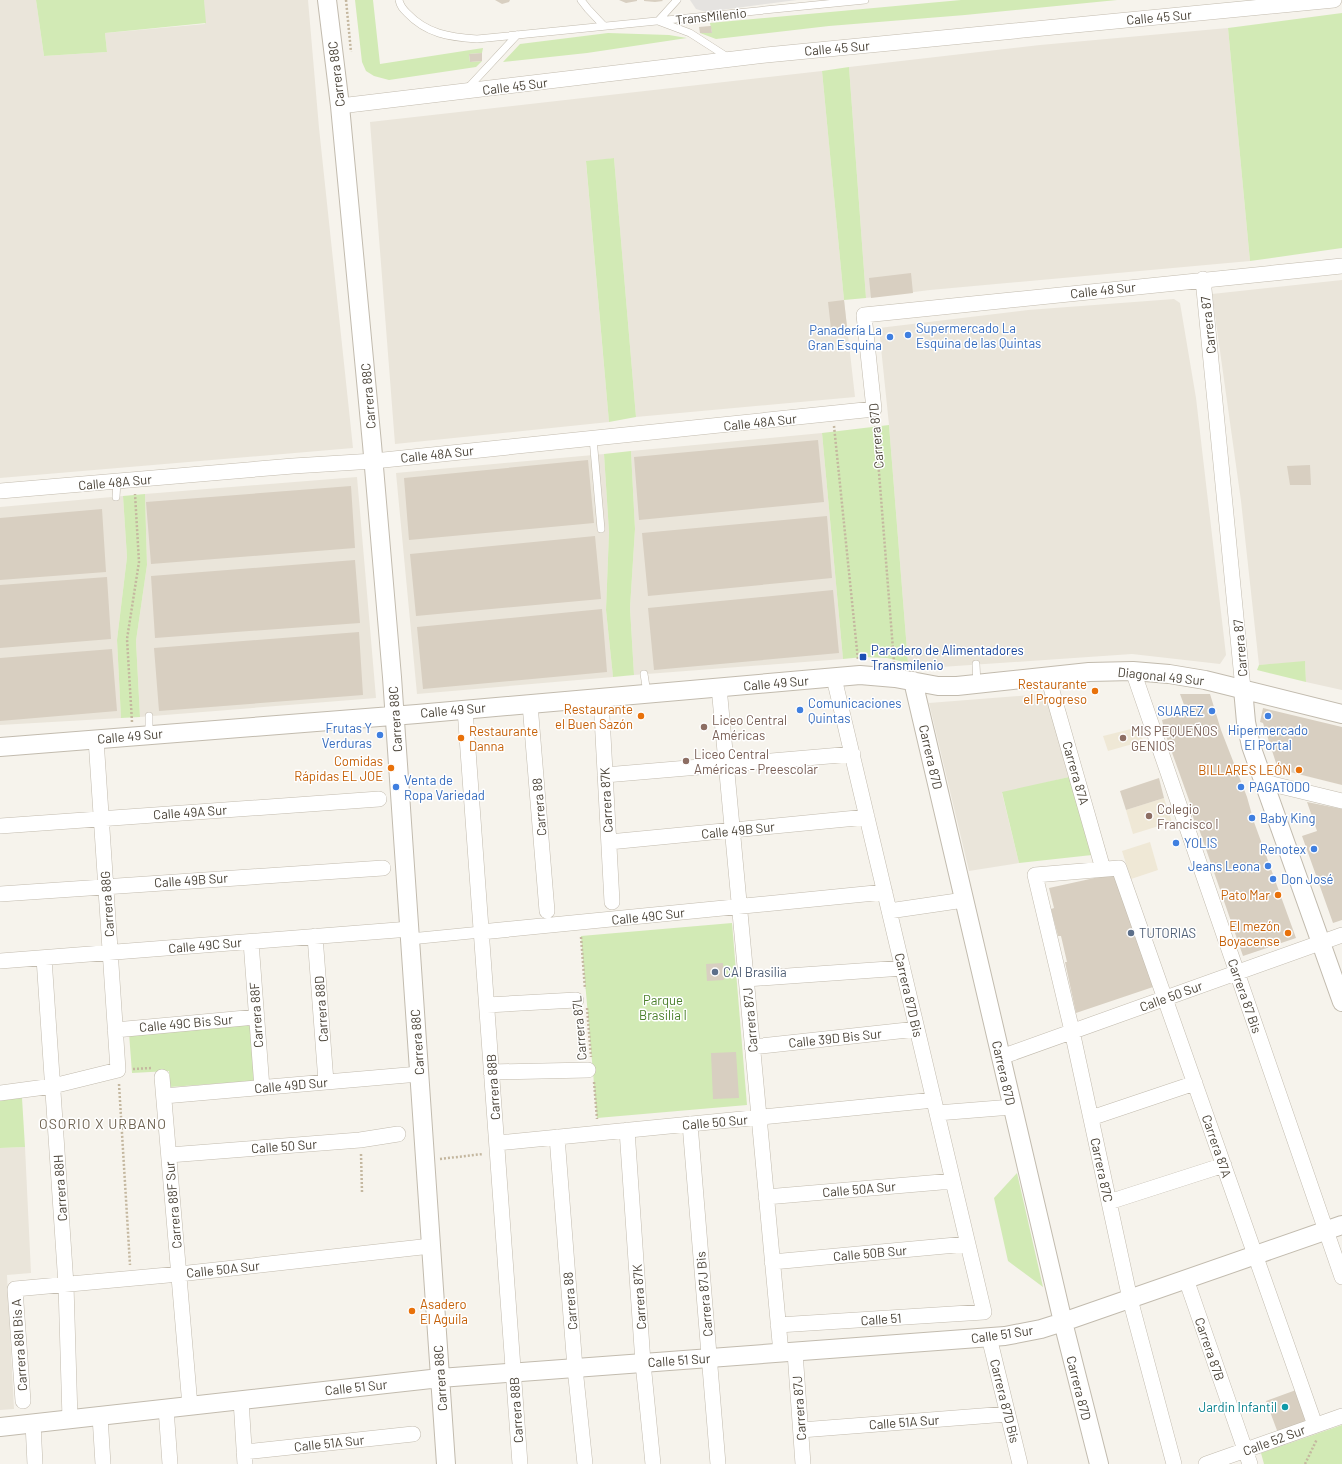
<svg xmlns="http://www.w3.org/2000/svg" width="1342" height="1464" font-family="Barlow,sans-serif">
<rect width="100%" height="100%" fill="#f6f3ec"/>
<path fill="#eae5da" d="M 0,0 L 36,0 L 44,56 L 107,52 L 105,33 L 205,24 L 204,0 L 308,0 L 319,128 L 353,448 L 0,478 Z
M 1228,28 L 1250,261 L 930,290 L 866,298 L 849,67 L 1040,45 Z
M 822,71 L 844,300 L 855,397 L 636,417 L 614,158 L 586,162 L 609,422 L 395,444 L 370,122 Z
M 1342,280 L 1342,690 L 1306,682 L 1305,662 L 1259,665 L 1241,501 L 1212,294 Z
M 1174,299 L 1180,303 L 1196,398 L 1226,655 L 1220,664 L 1132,654 L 941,667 L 926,667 L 908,663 L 889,425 L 879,328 L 1028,310 Z
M 822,433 L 843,659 L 634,675 L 630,608 L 635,529 L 631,451 Z
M 604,454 L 609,532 L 606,610 L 613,677 L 417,694 L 396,473 Z
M 357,477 L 376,698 L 140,717 L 136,641 L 147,565 L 145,494 Z
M 123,496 L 127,557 L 117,640 L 121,718 L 0,725 L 0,507 Z
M 1044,694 L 1049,696 L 1069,777 L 1002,793 L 1019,863 L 969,871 L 929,703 Z
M 25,1147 L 31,1273 L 7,1275 L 14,1409 L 0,1410 L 0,1148 Z"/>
<path fill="#efe8d6" d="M 1139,727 L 1143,741 L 1108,751 L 1103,736 Z
M 1164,798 L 1172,822 L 1133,834 L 1126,810 Z
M 1150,842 L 1158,870 L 1131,879 L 1122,851 Z"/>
<path fill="#d2eab5" d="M 36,0 L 204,0 L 206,23 L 105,33 L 107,52 L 44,56 Z
M 355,0 L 373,0 L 380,64 L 483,48 L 482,53 L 469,54 L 470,62 L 482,61 L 476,67 L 389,80 L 374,76 L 366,71 L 362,62 Z
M 961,0 L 1117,0 L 965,15 L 829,26 L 716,39 L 700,33 L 712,33 L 710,23 Z
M 1342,13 L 1342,248 L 1250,261 L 1228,28 Z
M 608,33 L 669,35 L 687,38 L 587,53 L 503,62 L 520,44 Z
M 849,67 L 866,298 L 844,300 L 822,71 Z
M 614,158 L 636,417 L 609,422 L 586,161 Z
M 889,425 L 908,663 L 887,658 L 863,657 L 843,659 L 822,433 Z
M 631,451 L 635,529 L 630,608 L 634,675 L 613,677 L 606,610 L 609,532 L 604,454 Z
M 145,494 L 147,565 L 136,641 L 140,717 L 121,718 L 117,640 L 127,557 L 123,496 Z
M 1305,661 L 1306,682 L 1257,670 L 1259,665 Z
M 1069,777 L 1092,855 L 1019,863 L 1002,792 Z
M 732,923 L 747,1105 L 597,1118 L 581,936 Z
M 250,1024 L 254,1081 L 170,1087 L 169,1071 L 132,1073 L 129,1033 Z
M 22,1098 L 25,1147 L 0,1148 L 0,1100 Z
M 1017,1173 L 1043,1287 L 1008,1261 L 994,1198 Z
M 1342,1425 L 1342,1464 L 1264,1464 L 1261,1453 Z"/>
<path fill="#e5e3e0" d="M 690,0 L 797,0 L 706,12 L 696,9 Z"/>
<path fill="#d8cfc1" d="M 495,0 L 510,0 L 509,2 L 502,4 Z
M 619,0 L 637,0 L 637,1 L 626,3 Z
M 644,0 L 662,0 L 663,1 L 655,2 L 644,1 Z
M 710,26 L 711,26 L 712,33 L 700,33 L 699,27 Z
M 482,53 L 482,61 L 470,62 L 469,54 Z
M 911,273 L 913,293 L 871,298 L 869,278 Z
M 844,300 L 847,327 L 831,329 L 828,302 Z
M 818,440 L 824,502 L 639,520 L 634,457 Z
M 588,460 L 594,523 L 409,540 L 404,478 Z
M 1310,465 L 1311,485 L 1290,485 L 1287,466 Z
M 351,486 L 355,548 L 151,564 L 146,502 Z
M 102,509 L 106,572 L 0,580 L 0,518 Z
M 827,516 L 832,578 L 648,596 L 642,533 Z
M 595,536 L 601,599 L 416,616 L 410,554 Z
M 355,560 L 360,623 L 155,638 L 151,576 Z
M 107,577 L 111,639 L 0,648 L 0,585 Z
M 833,590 L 839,653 L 654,670 L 648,608 Z
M 602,609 L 607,672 L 423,689 L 417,627 Z
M 359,632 L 363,695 L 159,711 L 154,648 Z
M 112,649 L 117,711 L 0,721 L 0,658 Z
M 1180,694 L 1210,694 L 1221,730 L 1247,797 L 1254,822 L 1296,938 L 1243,956 L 1199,829 L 1197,829 L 1192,814 L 1194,814 L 1165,733 L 1162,720 L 1187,713 Z
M 1263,708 L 1342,727 L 1342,785 L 1278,769 L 1263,723 L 1260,722 Z
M 1159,778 L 1164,798 L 1126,810 L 1120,791 Z
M 1307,802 L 1342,809 L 1342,920 L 1333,923 L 1302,836 L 1317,831 Z
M 1114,875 L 1153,987 L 1076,1013 L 1065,962 L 1067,962 L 1061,936 L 1058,936 L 1051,909 L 1054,908 L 1049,888 L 1099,877 Z
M 723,963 L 724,980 L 707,981 L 706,964 Z
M 736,1052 L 739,1098 L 713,1099 L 711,1053 Z
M 1296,1390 L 1307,1422 L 1278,1433 L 1266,1401 Z"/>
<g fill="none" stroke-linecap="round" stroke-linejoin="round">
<defs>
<path id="service" d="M 399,0 C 400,6 403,9 407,13 C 427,34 449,37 477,39 L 865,0
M 581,0 L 588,9 L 604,26
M 677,0 L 658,21 L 690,33 L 729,58
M 467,89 L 517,35
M 593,438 L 601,529
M 116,497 L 117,481
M 976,664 L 977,685
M 644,674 L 647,693
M 149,716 L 149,735"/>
<path id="pedestrian" d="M 410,939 L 481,932"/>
<path id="minor" d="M 340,106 L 766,55 L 1334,0
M 1203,279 L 1243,689
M 0,491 L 293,466 L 374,461 L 874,409 L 864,315 L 1342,266
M 1133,671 L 1342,1277
M 1048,677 L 1103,869
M 719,687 L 781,1353
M 601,698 L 612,902
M 530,704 L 547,911
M 465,709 L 520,1464
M 605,775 L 853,754
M 1264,782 L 1342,801
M 0,826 L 379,799
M 609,842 L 867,817
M 0,894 L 383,868
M 889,911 L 964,900
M 481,932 L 885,892
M 315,936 L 326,1082
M 251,942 L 262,1088
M 44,958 L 66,1285 L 70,1419
M 0,961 L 410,929
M 746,979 L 903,968
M 487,1005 L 576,1000
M 115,1030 L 257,1017
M 752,1047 L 917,1029
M 1001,1057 L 1342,935
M 491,1072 L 588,1070
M 162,1077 L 190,1406
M 0,1093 L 53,1086 L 118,1070 L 96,739
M 164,1096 L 419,1074
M 937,1113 L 1012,1107
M 1091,1118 L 1195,1083
M 690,1124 L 718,1464
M 627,1130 L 643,1363 L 653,1464
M 557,1137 L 575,1368 L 585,1464
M 497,1143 L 934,1100
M 169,1155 L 360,1140 L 398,1134
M 766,1197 L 953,1181
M 1109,1202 L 1224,1165
M 772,1262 L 967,1244
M 1186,1279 L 1250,1464
M 778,1325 L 984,1312 L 834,678
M 989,1337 L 1020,1464
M 795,1352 L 803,1464
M 241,1400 L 245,1464
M 23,1401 L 15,1289 L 179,1274 L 431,1246
M 166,1408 L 170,1464
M 100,1416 L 103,1464
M 33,1423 L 35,1464
M 801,1430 L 1007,1414
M 244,1452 L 413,1434
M 1174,1464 L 1130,1299 L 1072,1031 L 1035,875 L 1119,868 L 1315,1425
M 1206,1464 L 1342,1416"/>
<path id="tertiary" d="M 327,0 L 340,106 L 372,444 L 392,677 L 446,1464
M 913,681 L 1063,1322 L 1099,1464
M 1243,689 L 1246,722 L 1251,746 L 1342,1002
M 0,747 L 417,714 L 860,675 L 895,678 L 938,686 L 957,686 L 1089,672 L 1133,671 L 1169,674 L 1205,680 L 1342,714
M 0,1427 L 440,1378 L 1005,1336 L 1041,1329 L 1063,1322 L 1342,1225"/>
</defs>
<use href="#service" stroke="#c2bbae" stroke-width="8"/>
<use href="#pedestrian" stroke="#c2bbae" stroke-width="12"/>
<use href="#minor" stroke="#c2bbae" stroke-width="16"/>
<use href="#tertiary" stroke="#c2bbae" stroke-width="20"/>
<path stroke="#c4b79f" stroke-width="2.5" stroke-dasharray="2 2" stroke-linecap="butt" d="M 346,0 L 351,52
M 875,422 L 894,662
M 834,426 L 858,660
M 132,722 L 127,639 L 139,562 L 135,494
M 581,937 L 585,989
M 587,1008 L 591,1057
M 133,1069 L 152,1068
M 594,1082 L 597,1119
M 119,1084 L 130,1265
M 361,1154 L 362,1192
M 440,1159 L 483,1154
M 1305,1464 L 1317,1439"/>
<use href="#service" stroke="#fff" stroke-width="7"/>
<use href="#pedestrian" stroke="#fff" stroke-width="11"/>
<use href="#minor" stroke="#fff" stroke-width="15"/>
<use href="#tertiary" stroke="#fff" stroke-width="18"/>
</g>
<g fill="#3f7fe0" stroke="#fff" stroke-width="1.5">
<circle cx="908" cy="335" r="4"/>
<circle cx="890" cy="337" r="4"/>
<circle cx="800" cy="710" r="4"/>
<circle cx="1212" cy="711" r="4"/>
<circle cx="1268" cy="716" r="4"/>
<circle cx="380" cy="735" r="4"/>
<circle cx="396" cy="787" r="4"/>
<circle cx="1241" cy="787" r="4"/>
<circle cx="1252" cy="818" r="4"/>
<circle cx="1176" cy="843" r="4"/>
<circle cx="1314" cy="849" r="4"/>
<circle cx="1268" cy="866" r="4"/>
<circle cx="1273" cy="879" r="4"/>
</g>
<rect fill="#1a4fb4" stroke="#fff" stroke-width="1.5" x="859" y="653" width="8" height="8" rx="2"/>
<g fill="#e8710a" stroke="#fff" stroke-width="1.5">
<circle cx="1095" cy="691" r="4"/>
<circle cx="641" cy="716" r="4"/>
<circle cx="461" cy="738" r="4"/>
<circle cx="391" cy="768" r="4"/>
<circle cx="1299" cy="770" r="4"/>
<circle cx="1278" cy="895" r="4"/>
<circle cx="1288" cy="933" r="4"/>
<circle cx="412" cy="1311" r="4"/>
</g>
<g fill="#8d6e63" stroke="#fff" stroke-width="1.5">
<circle cx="704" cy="727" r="4"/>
<circle cx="1123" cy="738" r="4"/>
<circle cx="686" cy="761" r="4"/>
<circle cx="1149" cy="816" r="4"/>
</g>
<g fill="#5c6f8a" stroke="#fff" stroke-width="1.5">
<circle cx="1131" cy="933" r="4"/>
<circle cx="715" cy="972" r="4"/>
</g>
<circle fill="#0f9aa8" stroke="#fff" stroke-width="1.5" cx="1285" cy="1407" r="4"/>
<g text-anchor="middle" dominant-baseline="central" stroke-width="3" stroke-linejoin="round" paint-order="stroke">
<g font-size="13" fill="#4b4439" stroke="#fff">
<text transform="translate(711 16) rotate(-6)">TransMilenio</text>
<text transform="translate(1159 17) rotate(-5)">Calle 45 Sur</text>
<text transform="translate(837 48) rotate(-5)">Calle 45 Sur</text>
<text transform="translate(336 74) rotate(-97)">Carrera 88C</text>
<text transform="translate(515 86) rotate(-7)">Calle 45 Sur</text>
<text transform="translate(1103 290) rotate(-6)">Calle 48 Sur</text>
<text transform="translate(1208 325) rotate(-96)">Carrera 87</text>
<text transform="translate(368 396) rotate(-95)">Carrera 88C</text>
<text transform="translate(760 422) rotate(-6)">Calle 48A Sur</text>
<text transform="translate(876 436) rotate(-95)">Carrera 87D</text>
<text transform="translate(437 454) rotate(-6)">Calle 48A Sur</text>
<text transform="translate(115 482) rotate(-5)">Calle 48A Sur</text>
<text transform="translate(1240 648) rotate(-95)">Carrera 87</text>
<text transform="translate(1161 676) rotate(6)">Diagonal 49 Sur</text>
<text transform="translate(776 683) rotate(-5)">Calle 49 Sur</text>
<text transform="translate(453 710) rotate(-5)">Calle 49 Sur</text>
<text transform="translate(395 719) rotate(-94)">Carrera 88C</text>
<text transform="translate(130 736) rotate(-5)">Calle 49 Sur</text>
<text transform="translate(931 757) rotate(77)">Carrera 87D</text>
<text transform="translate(1076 773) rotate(74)">Carrera 87A</text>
<text transform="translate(606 800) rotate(-93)">Carrera 87K</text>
<text transform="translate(539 807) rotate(-95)">Carrera 88</text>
<text transform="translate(190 812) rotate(-4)">Calle 49A Sur</text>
<text transform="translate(738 830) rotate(-6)">Calle 49B Sur</text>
<text transform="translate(191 880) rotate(-4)">Calle 49B Sur</text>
<text transform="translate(107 904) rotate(-94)">Carrera 88G</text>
<text transform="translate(648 916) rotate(-6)">Calle 49C Sur</text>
<text transform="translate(205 945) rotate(-5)">Calle 49C Sur</text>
<text transform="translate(909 995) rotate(77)">Carrera 87D Bis</text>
<text transform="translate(1171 996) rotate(-20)">Calle 50 Sur</text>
<text transform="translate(1245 996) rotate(71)">Carrera 87 Bis</text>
<text transform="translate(321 1009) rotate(-94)">Carrera 88D</text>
<text transform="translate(256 1015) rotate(-94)">Carrera 88F</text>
<text transform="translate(750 1020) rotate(-95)">Carrera 87J</text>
<text transform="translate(186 1023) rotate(-5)">Calle 49C Bis Sur</text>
<text transform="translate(579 1028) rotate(-95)">Carrera 87L</text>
<text transform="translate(835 1038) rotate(-6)">Calle 39D Bis Sur</text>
<text transform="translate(417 1042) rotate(-94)">Carrera 88C</text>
<text transform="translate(1004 1073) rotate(77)">Carrera 87D</text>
<text transform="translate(291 1085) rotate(-5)">Calle 49D Sur</text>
<text transform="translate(493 1087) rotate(-94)">Carrera 88B</text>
<text transform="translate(715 1122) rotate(-5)">Calle 50 Sur</text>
<text transform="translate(284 1146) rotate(-4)">Calle 50 Sur</text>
<text transform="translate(1217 1146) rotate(71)">Carrera 87A</text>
<text transform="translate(1102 1170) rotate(78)">Carrera 87C</text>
<text transform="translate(60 1188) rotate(-94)">Carrera 88H</text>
<text transform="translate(859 1189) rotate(-5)">Calle 50A Sur</text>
<text transform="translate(173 1205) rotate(-95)">Carrera 88F Sur</text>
<text transform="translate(870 1253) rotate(-5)">Calle 50B Sur</text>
<text transform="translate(223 1269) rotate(-6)">Calle 50A Sur</text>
<text transform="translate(704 1294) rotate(-95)">Carrera 87J Bis</text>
<text transform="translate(639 1297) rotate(-94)">Carrera 87K</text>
<text transform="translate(570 1301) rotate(-95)">Carrera 88</text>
<text transform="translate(881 1319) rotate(-4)">Calle 51</text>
<text transform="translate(1002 1334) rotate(-8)">Calle 51 Sur</text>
<text transform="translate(19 1345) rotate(-94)">Carrera 88I Bis A</text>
<text transform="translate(1210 1349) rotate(71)">Carrera 87B</text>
<text transform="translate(679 1360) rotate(-4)">Calle 51 Sur</text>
<text transform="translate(440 1378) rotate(-94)">Carrera 88C</text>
<text transform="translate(356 1387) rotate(-6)">Calle 51 Sur</text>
<text transform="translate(1079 1388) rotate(76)">Carrera 87D</text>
<text transform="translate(1005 1401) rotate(76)">Carrera 87D Bis</text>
<text transform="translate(799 1408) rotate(-94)">Carrera 87J</text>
<text transform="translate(516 1410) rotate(-94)">Carrera 88B</text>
<text transform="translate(904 1422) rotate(-4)">Calle 51A Sur</text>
<text transform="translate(1274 1440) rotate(-20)">Calle 52 Sur</text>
<text transform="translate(329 1443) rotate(-6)">Calle 51A Sur</text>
</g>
<g font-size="13" fill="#366cbe" stroke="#fff" text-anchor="start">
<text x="916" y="328">Supermercado La<tspan x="916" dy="15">Esquina de las Quintas</tspan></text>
<text x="882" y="330" text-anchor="end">Panadería La<tspan x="882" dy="15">Gran Esquina</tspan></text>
<text x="808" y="703">Comunicaciones<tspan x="808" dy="15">Quintas</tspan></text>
<text x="1204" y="711" text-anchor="end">SUAREZ</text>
<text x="372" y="728" text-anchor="end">Frutas Y<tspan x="372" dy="15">Verduras</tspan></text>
<text x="1268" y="730" text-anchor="middle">Hipermercado<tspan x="1268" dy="15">El Portal</tspan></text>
<text x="404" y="780">Venta de<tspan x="404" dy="15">Ropa Variedad</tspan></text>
<text x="1249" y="787">PAGATODO</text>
<text x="1260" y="818">Baby King</text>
<text x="1184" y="843">YOLIS</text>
<text x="1306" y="849" text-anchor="end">Renotex</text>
<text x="1260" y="866" text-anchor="end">Jeans Leona</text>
<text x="1281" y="879">Don José</text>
</g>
<g font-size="13" fill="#164399" stroke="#fff" text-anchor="start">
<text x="871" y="650">Paradero de Alimentadores<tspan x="871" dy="15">Transmilenio</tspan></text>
</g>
<g font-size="13" fill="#c56008" stroke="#fff" text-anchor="end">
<text x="1087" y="684">Restaurante<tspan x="1087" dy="15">el Progreso</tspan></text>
<text x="633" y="709">Restaurante<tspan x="633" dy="15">el Buen Sazón</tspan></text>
<text x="469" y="731" text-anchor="start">Restaurante<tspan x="469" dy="15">Danna</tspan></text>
<text x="383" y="761">Comidas<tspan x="383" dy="15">Rápidas EL JOE</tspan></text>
<text x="1291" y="770">BILLARES LEÓN</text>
<text x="1270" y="895">Pato Mar</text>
<text x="1280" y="926">El mezón<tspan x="1280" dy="15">Boyacense</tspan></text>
<text x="420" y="1304" text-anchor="start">Asadero<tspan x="420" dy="15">El Aguila</tspan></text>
</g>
<g font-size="13" fill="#785e54" stroke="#fff" text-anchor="start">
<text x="712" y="720">Liceo Central<tspan x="712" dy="15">Américas</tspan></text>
<text x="1131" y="731">MIS PEQUEÑOS<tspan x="1131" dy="15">GENIOS</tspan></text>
<text x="694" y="754">Liceo Central<tspan x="694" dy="15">Américas - Preescolar</tspan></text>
<text x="1157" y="809">Colegio<tspan x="1157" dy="15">Francisco I</tspan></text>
</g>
<g font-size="13" fill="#4e5e75" stroke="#fff" text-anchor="start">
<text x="1139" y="933">TUTORIAS</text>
<text x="723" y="972">CAI Brasilia</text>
</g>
<g font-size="13" fill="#4a7f2a" stroke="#fff">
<text x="663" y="1000">Parque<tspan x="663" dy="15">Brasilia I</tspan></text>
</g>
<g font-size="13" fill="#0d838f" stroke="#fff" text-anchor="end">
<text x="1277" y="1407">Jardin Infantil</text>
</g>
<g font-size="14" letter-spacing="1" fill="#6e6250" stroke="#fff">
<text x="103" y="1123">OSORIO X URBANO</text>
</g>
</g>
</svg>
